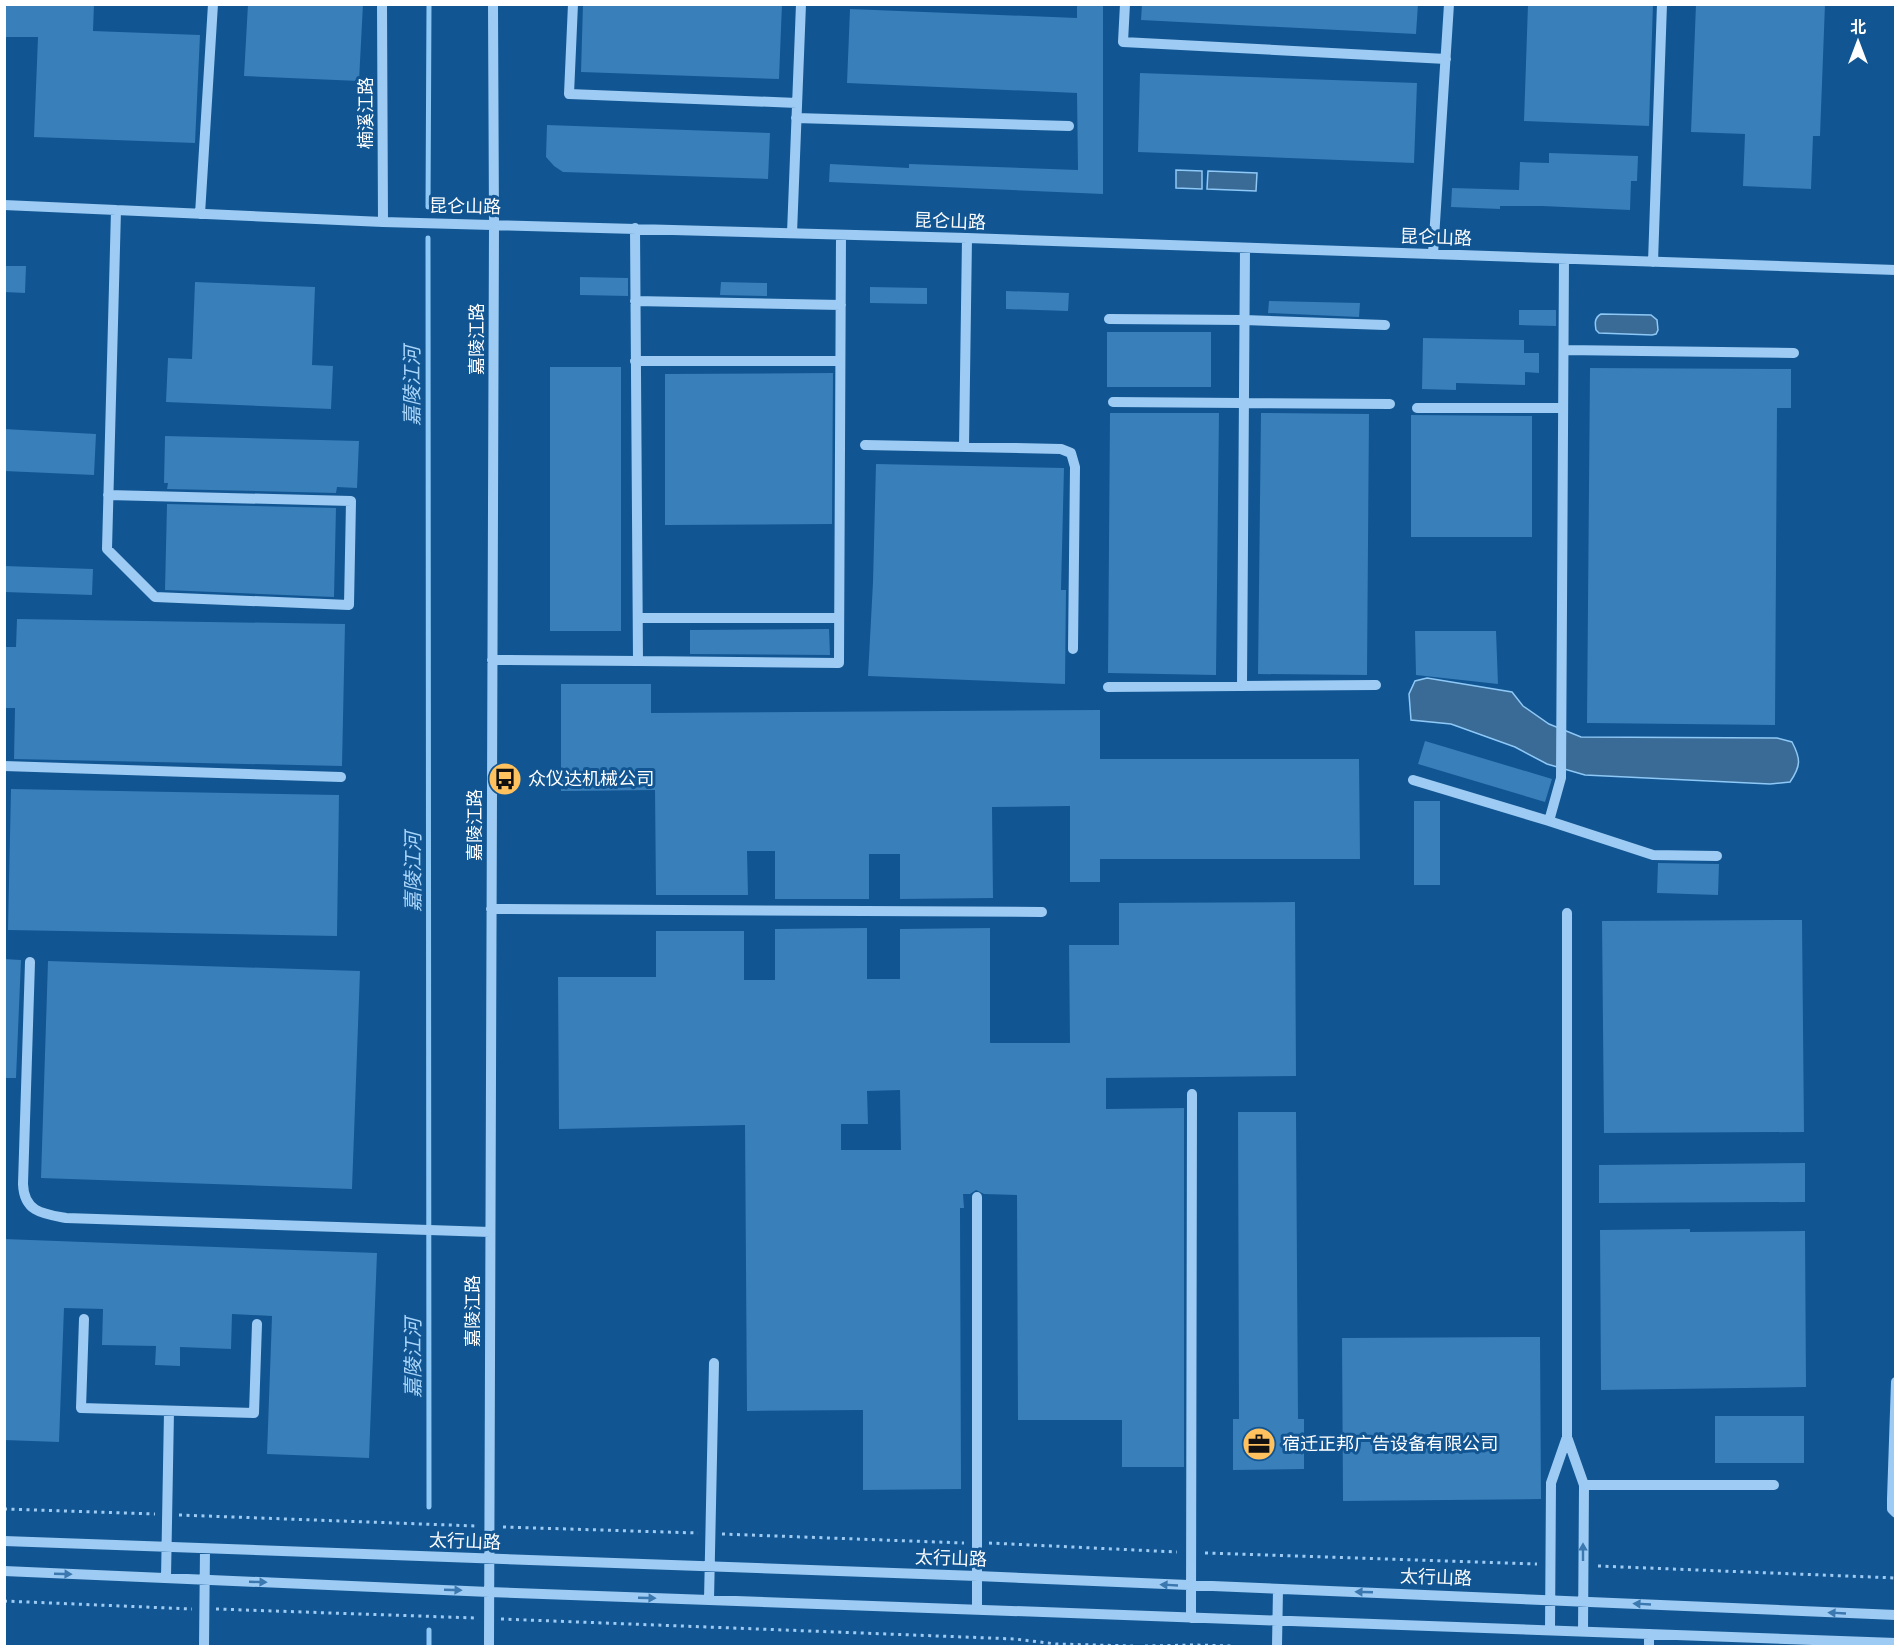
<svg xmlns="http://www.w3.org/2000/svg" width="1900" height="1651" font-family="'Sofia Sans Condensed','Noto Sans SC',sans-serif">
<rect width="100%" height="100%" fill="#115592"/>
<path fill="#3a6b97" stroke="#8ec8f6" stroke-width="1.5" d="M 1176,170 L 1202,171 L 1202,189 L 1176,188 Z
M 1208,171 L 1257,173 L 1256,191 L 1207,189 Z
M 1601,314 L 1651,315 L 1657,320 L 1658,330 L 1656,334 L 1652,335 L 1599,333 L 1596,330 C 1595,324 1594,318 1601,314 Z
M 1427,678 L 1512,692 L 1523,706 L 1549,724 L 1581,737 L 1777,738 L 1792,742 C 1801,759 1801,766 1790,782 L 1770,784 L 1585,775 L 1547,764 L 1515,747 L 1451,724 L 1411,720 L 1409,694 L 1415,681 Z"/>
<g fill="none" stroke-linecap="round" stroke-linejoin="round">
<path stroke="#8ec8f6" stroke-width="5" d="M 428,207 L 429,4
M 428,238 L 429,1507
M 429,1630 L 429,1646"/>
</g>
<path fill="#397fba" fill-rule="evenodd" d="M 4,4 L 94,4 L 93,31 L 200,35 L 195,143 L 34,137 L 38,37 L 4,37 Z
M 248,4 L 363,4 L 359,81 L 244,76 Z
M 583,4 L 782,4 L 779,79 L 581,72 Z
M 1077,4 L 1103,4 L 1103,194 L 829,182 L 830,164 L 909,168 L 909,164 L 1078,170 L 1077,93 L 847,83 L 850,9 L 1077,18 Z
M 1142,4 L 1418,4 L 1416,34 L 1141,20 Z
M 1528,4 L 1653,4 L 1649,126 L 1524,121 Z
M 1696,4 L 1825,4 L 1820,136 L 1813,136 L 1811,189 L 1743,186 L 1745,134 L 1691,132 Z
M 1140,73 L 1417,83 L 1414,163 L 1138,152 Z
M 547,125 L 770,133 L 768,179 L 563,172 L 554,166 L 546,157 Z
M 1549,153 L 1638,156 L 1637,181 L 1631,181 L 1630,210 L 1542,206 L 1500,206 L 1500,209 L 1451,207 L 1452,188 L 1519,190 L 1520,162 L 1549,163 Z
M 4,266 L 26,266 L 25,293 L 4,292 Z
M 580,277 L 628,278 L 628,296 L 580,295 Z
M 195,282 L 315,287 L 312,365 L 333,366 L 331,409 L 166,402 L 168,358 L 192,359 Z
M 721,282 L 767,283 L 767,296 L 720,295 Z
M 870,287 L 927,288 L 927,304 L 870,303 Z
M 1006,291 L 1069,293 L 1068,311 L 1006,309 Z
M 1269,301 L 1360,303 L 1359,317 L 1268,313 Z
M 1519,310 L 1556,310 L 1556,326 L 1519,325 Z
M 1107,332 L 1211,332 L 1211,387 L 1107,387 Z
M 1423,338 L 1524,340 L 1524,353 L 1539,353 L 1539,373 L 1525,372 L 1525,385 L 1456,383 L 1456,390 L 1422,389 Z
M 550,367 L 621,367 L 621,631 L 550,631 Z
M 1590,368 L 1791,369 L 1791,408 L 1777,408 L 1775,725 L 1587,723 Z
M 833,373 L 832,524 L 665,525 L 665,374 Z
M 1110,413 L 1219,413 L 1216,675 L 1108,673 Z
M 1261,413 L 1369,414 L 1367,675 L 1258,674 Z
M 1411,415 L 1532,416 L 1532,537 L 1411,537 Z
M 4,429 L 96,434 L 94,475 L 4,471 Z
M 165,436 L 359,441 L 357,488 L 337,487 L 336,493 L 167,489 L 168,483 L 164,483 Z
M 876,464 L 1064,468 L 1061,590 L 1066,590 L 1065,684 L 868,676 L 873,582 Z
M 167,504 L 336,508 L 334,597 L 165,590 Z
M 4,566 L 93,569 L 92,595 L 4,592 Z
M 17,619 L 345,624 L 342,766 L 14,759 L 15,708 L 4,708 L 4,647 L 16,647 Z
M 829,629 L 830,655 L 690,654 L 690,630 Z
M 1415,631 L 1496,631 L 1498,684 L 1416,675 Z
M 561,684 L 651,684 L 651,713 L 1100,710 L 1100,759 L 1359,759 L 1360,859 L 1100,859 L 1100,882 L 1070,882 L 1070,806 L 992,807 L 993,898 L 900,899 L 900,854 L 869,854 L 869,899 L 775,899 L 775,851 L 747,851 L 748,895 L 656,895 L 655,790 L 561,791 Z
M 1425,741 L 1552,779 L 1545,802 L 1418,764 Z
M 11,789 L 339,795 L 337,936 L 8,930 Z
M 1414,801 L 1440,801 L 1440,885 L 1414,885 Z
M 1658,863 L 1719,864 L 1718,895 L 1657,893 Z
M 1295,902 L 1296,1076 L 1106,1078 L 1106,1109 L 1184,1108 L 1184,1467 L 1122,1467 L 1122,1420 L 1018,1420 L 1017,1195 L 984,1194 L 976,1190 L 970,1194 L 963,1194 L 964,1208 L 960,1208 L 961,1489 L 863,1490 L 863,1410 L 747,1411 L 745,1125 L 559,1129 L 558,977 L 656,977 L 656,931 L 744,931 L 744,980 L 775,980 L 775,929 L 867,928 L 867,979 L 900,979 L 900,929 L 990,928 L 990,1043 L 1070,1043 L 1069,945 L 1119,945 L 1119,903 ZM 900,1090 L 901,1150 L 841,1150 L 841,1124 L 868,1124 L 867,1091 Z
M 1802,920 L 1804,1132 L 1604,1133 L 1602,921 Z
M 4,959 L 21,960 L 16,1078 L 4,1078 Z
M 48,961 L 360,971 L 352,1189 L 41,1178 Z
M 1238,1112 L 1296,1112 L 1298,1419 L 1304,1419 L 1304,1469 L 1233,1470 L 1233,1419 L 1239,1419 Z
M 1805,1163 L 1805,1202 L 1599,1203 L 1599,1165 Z
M 1690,1229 L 1690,1232 L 1805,1231 L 1806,1387 L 1601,1390 L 1600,1230 Z
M 4,1239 L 377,1253 L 369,1458 L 267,1454 L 272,1316 L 232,1314 L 231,1349 L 180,1347 L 180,1366 L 155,1365 L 156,1346 L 102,1345 L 103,1309 L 64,1308 L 59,1442 L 4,1440 Z
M 1540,1337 L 1541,1499 L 1343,1501 L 1342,1338 Z
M 1715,1416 L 1804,1416 L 1804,1463 L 1715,1463 Z"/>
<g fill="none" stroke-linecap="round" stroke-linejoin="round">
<path stroke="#9dcbf3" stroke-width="3" stroke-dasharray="3 4.5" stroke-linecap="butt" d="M 4,1509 L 155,1514
M 179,1515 L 476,1526
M 503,1527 L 698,1533
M 722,1534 L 964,1543
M 989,1543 L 1177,1552
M 1205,1553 L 1537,1564
M 1598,1566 L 1896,1578
M 4,1601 L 192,1609
M 216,1609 L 476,1618
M 501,1619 L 1015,1639 L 1056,1644 L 1133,1646
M 1145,1646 L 1194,1645 L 1234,1646"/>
<path stroke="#9dcbf3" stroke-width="10" d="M 382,4 L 383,222
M 573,4 L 569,94 L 797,103
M 1125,4 L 1123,42 L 1446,59
M 796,118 L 1069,126
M 4,205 L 383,222 L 967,238 L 1896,270
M 200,214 L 213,4
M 635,228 L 638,661 L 839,663 L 841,235
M 792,233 L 801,4
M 1433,254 L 1449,4
M 1653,262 L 1662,4
M 635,301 L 841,305
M 1109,319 L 1244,320 L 1385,325
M 1564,350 L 1794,353
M 635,361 L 840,361
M 1113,402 L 1390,404
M 1417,408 L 1563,408
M 865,445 L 1061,449 L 1071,453 L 1075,467 L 1073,649
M 964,447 L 967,238
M 108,495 L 351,501 L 349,605 L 155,597 L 107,549 L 116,210
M 638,618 L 839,618
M 492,660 L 638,661
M 1242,686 L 1245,248
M 1108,687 L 1376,685
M 4,766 L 341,777
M 1413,780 L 1549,821 L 1561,778 L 1564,259
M 1549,821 L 1653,855 L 1717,856
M 491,909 L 1042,912
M 30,962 L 23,1184 C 24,1212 43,1214 66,1218 L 490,1232
M 977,1197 L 977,1610
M 84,1319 L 81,1408 L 254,1413 L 257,1324
M 1896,1382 L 1892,1499 L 1892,1509 L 1896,1513
M 1567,1437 L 1567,913
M 1584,1485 L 1774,1485
M 4,1541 L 977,1576 L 1896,1615
M 4,1571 L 489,1592 L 1896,1643
M 166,1578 L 169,1411
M 709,1600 L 714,1363
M 1191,1618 L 1192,1094
M 1550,1630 L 1551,1483 L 1567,1437 L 1584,1485 L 1583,1632
M 1649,1634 L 1649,1646
M 204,1646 L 205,1549
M 489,1646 L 494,224 L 493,4
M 1277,1646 L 1278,1589"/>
</g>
<defs><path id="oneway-solid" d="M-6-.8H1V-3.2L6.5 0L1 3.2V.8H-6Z" transform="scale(1.5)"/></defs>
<g fill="#3b78af">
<use href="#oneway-solid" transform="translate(1583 1552) rotate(-90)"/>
<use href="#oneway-solid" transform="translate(63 1574) rotate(2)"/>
<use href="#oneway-solid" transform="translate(258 1582) rotate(2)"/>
<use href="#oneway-solid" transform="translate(1169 1585) rotate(-177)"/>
<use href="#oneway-solid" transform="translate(453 1590) rotate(2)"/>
<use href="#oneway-solid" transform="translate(1364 1592) rotate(-178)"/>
<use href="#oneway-solid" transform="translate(647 1598) rotate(2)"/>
<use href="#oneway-solid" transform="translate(1642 1604) rotate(-177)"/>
<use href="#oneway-solid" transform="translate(1837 1613) rotate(-177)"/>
</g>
<defs>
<symbol id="bus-disc" viewBox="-11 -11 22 22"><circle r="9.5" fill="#ffc25e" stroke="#115592"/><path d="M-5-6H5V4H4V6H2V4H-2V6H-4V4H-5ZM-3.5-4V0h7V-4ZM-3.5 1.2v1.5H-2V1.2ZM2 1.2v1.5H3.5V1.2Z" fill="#111"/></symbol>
<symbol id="office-disc" viewBox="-11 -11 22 22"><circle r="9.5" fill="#ffc25e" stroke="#115592"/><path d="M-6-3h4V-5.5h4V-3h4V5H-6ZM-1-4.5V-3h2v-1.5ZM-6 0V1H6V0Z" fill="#111"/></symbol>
</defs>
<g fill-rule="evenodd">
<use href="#bus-disc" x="486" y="760" width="38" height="38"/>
<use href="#office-disc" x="1240" y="1425" width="38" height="38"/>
</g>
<g text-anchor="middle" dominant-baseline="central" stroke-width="6" stroke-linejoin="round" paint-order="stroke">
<g font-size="18" fill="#fff" stroke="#115592">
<text transform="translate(366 113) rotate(-90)">楠溪江路</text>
<text transform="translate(465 207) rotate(1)">昆仑山路</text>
<text transform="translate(950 222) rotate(2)">昆仑山路</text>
<text transform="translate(1436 238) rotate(2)">昆仑山路</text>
<text transform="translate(477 339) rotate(-90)">嘉陵江路</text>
<text transform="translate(475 825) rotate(-90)">嘉陵江路</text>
<text transform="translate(473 1311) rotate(-90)">嘉陵江路</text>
<text transform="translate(465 1542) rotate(2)">太行山路</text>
<text transform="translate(951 1559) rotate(2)">太行山路</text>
<text transform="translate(1436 1578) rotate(2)">太行山路</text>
</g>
<g font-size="18" fill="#fff" stroke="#115592" text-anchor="start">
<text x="528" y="779">众仪达机械公司</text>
<text x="1282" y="1444">宿迁正邦广告设备有限公司</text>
</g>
<g font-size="20" font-style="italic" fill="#a9d5fa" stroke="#115592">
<text transform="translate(413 386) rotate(-90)">嘉陵江河</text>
<text transform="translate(414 872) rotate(-90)">嘉陵江河</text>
<text transform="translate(414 1358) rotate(-90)">嘉陵江河</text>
</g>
</g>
<rect width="1900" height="1651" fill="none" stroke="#ffffff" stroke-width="12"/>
<g transform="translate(1858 42)" stroke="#115592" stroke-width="4.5" paint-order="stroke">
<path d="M0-4.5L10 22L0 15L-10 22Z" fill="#ffffff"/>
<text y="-9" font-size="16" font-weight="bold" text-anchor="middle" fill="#ffffff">北</text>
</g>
</svg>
